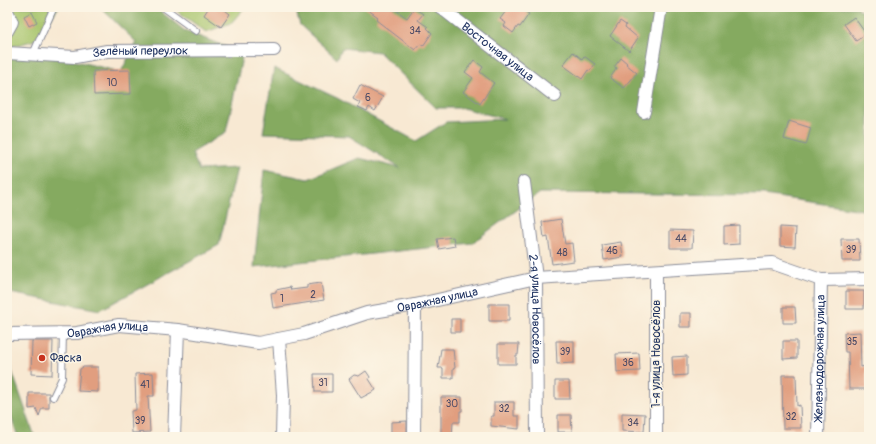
<svg xmlns="http://www.w3.org/2000/svg" width="876" height="444" font-family="Pangolin,sans-serif">
<rect width="100%" height="100%" fill="#fcf5e5"/>
<filter id="ink" filterUnits="userSpaceOnUse"><feTurbulence type="fractalNoise" baseFrequency=".025" numOctaves="2"/><feDisplacementMap in="SourceGraphic" scale="8" xChannelSelector="R" yChannelSelector="G"/><feConvolveMatrix kernelMatrix="1 2 1 2 8 2 1 2 1" color-interpolation-filters="sRGB"/></filter>
<filter id="wash" filterUnits="userSpaceOnUse"><feTurbulence type="fractalNoise" baseFrequency=".012" numOctaves="4" result="noise"/><feDisplacementMap in="SourceGraphic" scale="16" xChannelSelector="R" yChannelSelector="G"/><feGaussianBlur stdDeviation="0.9" result="paint"/><feColorMatrix in="noise" values="0 0 0 0 0 0 0 0 0 0 0 0 0 0 0 0 0 1.4 0 .05"/><feComposite in="paint" operator="in"/></filter>
<g filter="url(#wash)">
<rect width="100%" height="100%" fill="#f8e9d3"/>
<path fill="#a7c56c" stroke="#617a65" d="M 7,7 L 59,7 L 35,40 L 7,48 Z
M 172,7 L 245,7 L 231,23 L 206,32 Z"/>
<path fill="#85aa60" stroke="#506c5f" d="M 100,7 L 155,7 L 185,31 L 243,53 L 226,132 L 192,153 L 199,170 L 237,168 L 219,245 L 100,310 L 10,293 L 7,228 L 7,57 L 26,49 L 121,72 L 136,42 Z
M 295,7 L 859,7 L 858,9 L 869,15 L 869,211 L 764,195 L 540,193 L 472,243 L 254,267 L 264,170 L 308,179 L 359,158 L 400,168 L 349,136 L 263,133 L 274,68 L 337,98 L 416,141 L 446,122 L 505,119 L 463,108 L 436,108 L 379,52 L 342,48 L 337,59 L 300,25 Z
M 7,357 L 35,437 L 18,437 L 7,404 Z"/>
<g id="blocks">
<path fill="#e19e7f" d="M 209,7 L 221,7 L 230,14 L 221,27 L 204,15 Z
M 364,7 L 392,7 L 407,18 L 414,8 L 423,14 L 418,20 L 428,27 L 427,28 L 432,33 L 423,46 L 420,44 L 415,50 L 376,20 L 378,17 Z
M 509,7 L 519,7 L 529,14 L 520,27 L 518,26 L 513,33 L 504,26 L 506,23 L 500,19 Z
M 32,12 L 37,22 L 29,26 L 24,16 Z
M 854,17 L 866,34 L 856,41 L 844,24 Z
M 620,21 L 626,25 L 625,27 L 638,38 L 629,51 L 610,36 Z
M 573,52 L 582,59 L 584,56 L 595,64 L 590,71 L 588,70 L 582,79 L 563,65 Z
M 621,58 L 627,63 L 626,64 L 637,73 L 624,88 L 610,78 L 617,68 L 614,67 Z
M 474,60 L 483,67 L 480,72 L 494,83 L 480,104 L 463,92 L 473,78 L 465,72 Z
M 130,70 L 131,94 L 94,95 L 93,71 Z
M 360,85 L 383,97 L 375,111 L 369,107 L 367,111 L 358,107 L 360,103 L 353,99 Z
M 789,121 L 811,128 L 806,145 L 784,139 Z
M 561,219 L 565,244 L 572,243 L 574,261 L 552,264 L 548,237 L 544,238 L 542,222 Z
M 739,225 L 739,244 L 724,245 L 724,226 Z
M 780,227 L 796,228 L 795,247 L 780,246 Z
M 670,230 L 693,231 L 692,248 L 670,248 Z
M 453,237 L 455,246 L 439,249 L 437,239 Z
M 841,239 L 859,239 L 860,261 L 842,261 Z
M 621,242 L 623,257 L 604,260 L 602,245 Z
M 321,283 L 324,300 L 273,308 L 271,293 L 276,292 L 276,290 L 290,287 L 291,290 L 307,288 L 307,285 Z
M 846,291 L 864,291 L 864,309 L 846,309 Z
M 489,304 L 509,304 L 509,321 L 489,321 Z
M 783,307 L 795,307 L 796,323 L 783,323 Z
M 680,313 L 691,313 L 691,327 L 680,327 Z
M 451,319 L 460,319 L 460,332 L 451,332 Z
M 860,332 L 861,367 L 866,366 L 867,389 L 849,389 L 848,352 L 845,352 L 844,333 Z
M 32,341 L 53,341 L 52,375 L 31,374 Z
M 556,341 L 574,341 L 574,363 L 557,364 Z
M 783,341 L 797,341 L 797,358 L 783,359 Z
M 498,344 L 519,344 L 518,355 L 516,355 L 516,364 L 498,364 Z
M 441,349 L 453,349 L 455,368 L 453,369 L 453,378 L 443,378 L 443,368 L 438,368 Z
M 639,353 L 640,371 L 617,372 L 616,354 Z
M 687,356 L 687,375 L 673,376 L 672,357 Z
M 83,367 L 98,367 L 98,392 L 78,391 L 80,369 Z
M 366,371 L 370,377 L 369,379 L 376,390 L 361,398 L 349,379 L 354,375 L 359,376 Z
M 153,373 L 154,396 L 148,396 L 150,432 L 132,433 L 131,411 L 136,410 L 135,374 Z
M 314,374 L 332,374 L 332,392 L 315,392 Z
M 782,375 L 796,375 L 797,406 L 800,405 L 801,428 L 783,428 Z
M 555,381 L 569,381 L 570,399 L 555,399 Z
M 29,393 L 49,393 L 49,408 L 42,408 L 39,416 L 36,408 L 29,409 Z
M 441,397 L 462,397 L 462,411 L 460,411 L 460,422 L 453,422 L 452,437 L 441,437 Z
M 494,402 L 514,402 L 514,416 L 519,416 L 519,429 L 491,426 L 491,416 L 494,416 Z
M 622,413 L 645,414 L 644,432 L 622,431 Z
M 558,415 L 571,415 L 572,432 L 558,432 Z
M 407,421 L 407,437 L 391,437 L 391,422 Z"/>
</g>
</g>
<g filter="url(#ink)">
<use href="#blocks" fill-opacity="0" stroke="#8a8c98" stroke-width="1"/>
<g fill="none" stroke-linecap="round" stroke-linejoin="round">
<defs>
<path id="lane" d="M 163,7 L 196,31
M 33,54 L 54,7
M 53,397 L 62,378 L 63,333"/>
<g id="street">
<path id="s1" d="M 440,7 L 555,96"/>
<path d="M 7,11 L 12,22 L 7,31"/>
<path id="s2" d="M 7,53 L 75,57 L 107,51 L 274,50"/>
<path d="M 644,112 L 661,7"/>
<path id="s3" d="M 524,182 L 536,278 L 537,437"/>
<path d="M 656,271 L 656,437"/>
<path id="s4" d="M 7,334 L 77,333 L 119,325 L 178,330 L 258,343 L 304,334 L 367,313 L 415,305 L 536,278 L 772,263 L 821,280 L 869,279"/>
<path d="M 279,339 L 283,395 L 282,437"/>
<path d="M 174,437 L 178,330"/>
<path d="M 414,437 L 415,305"/>
<path id="s5" d="M 818,437 L 821,280"/>
</g>
</defs>
<use href="#lane" stroke="#8a8c98" stroke-width="8"/>
<use href="#street" stroke="#8a8c98" stroke-width="14"/>
<use href="#lane" stroke="#fff" stroke-width="6"/>
<use href="#street" stroke="#fff" stroke-width="12"/>
</g>
</g>
<circle fill="#c8321e" stroke="#fcf5e5" stroke-width="1.5" cx="42" cy="358" r="4"/>
<g text-anchor="middle" dominant-baseline="central" stroke-width="3" stroke-linejoin="round" paint-order="stroke">
<g font-size="10" fill="#4c4b66">
<text x="415" y="31">34</text>
<text x="112" y="83">10</text>
<text x="368" y="98">6</text>
<text x="681" y="239">44</text>
<text x="851" y="250">39</text>
<text x="612" y="251">46</text>
<text x="562" y="253">48</text>
<text x="313" y="295">2</text>
<text x="282" y="299">1</text>
<text x="852" y="342">35</text>
<text x="565" y="352">39</text>
<text x="628" y="363">36</text>
<text x="323" y="383">31</text>
<text x="145" y="385">41</text>
<text x="452" y="404">30</text>
<text x="504" y="409">32</text>
<text x="791" y="417">32</text>
<text x="140" y="421">39</text>
<text x="633" y="423">34</text>
</g>
<g font-size="12" fill="#1b2f5e" stroke="#fcf5e5">
<text stroke="none"><textPath href="#s1" startOffset="73">Восточная улица</textPath></text>
<text stroke="none"><textPath href="#s2" startOffset="134">Зелёный переулок</textPath></text>
<text stroke="none"><textPath href="#s4" startOffset="438">Овражная улица</textPath></text>
<text stroke="none"><textPath href="#s3" startOffset="128">2-я улица Новосёлов</textPath></text>
<text stroke="none"><textPath href="#s4" startOffset="101">Овражная улица</textPath></text>
<text transform="translate(656 354) rotate(-90)">1-я улица Новосёлов</text>
<text stroke="none"><textPath href="#s5" startOffset="79">Железнодорожная улица</textPath></text>
</g>
<g font-size="12" fill="#1b2f5e" stroke="#fcf5e5" text-anchor="start">
<text x="50" y="358">Фаска</text>
</g>
</g>
<rect width="876" height="444" fill="none" stroke="#fcf5e5" stroke-width="24"/>
</svg>
